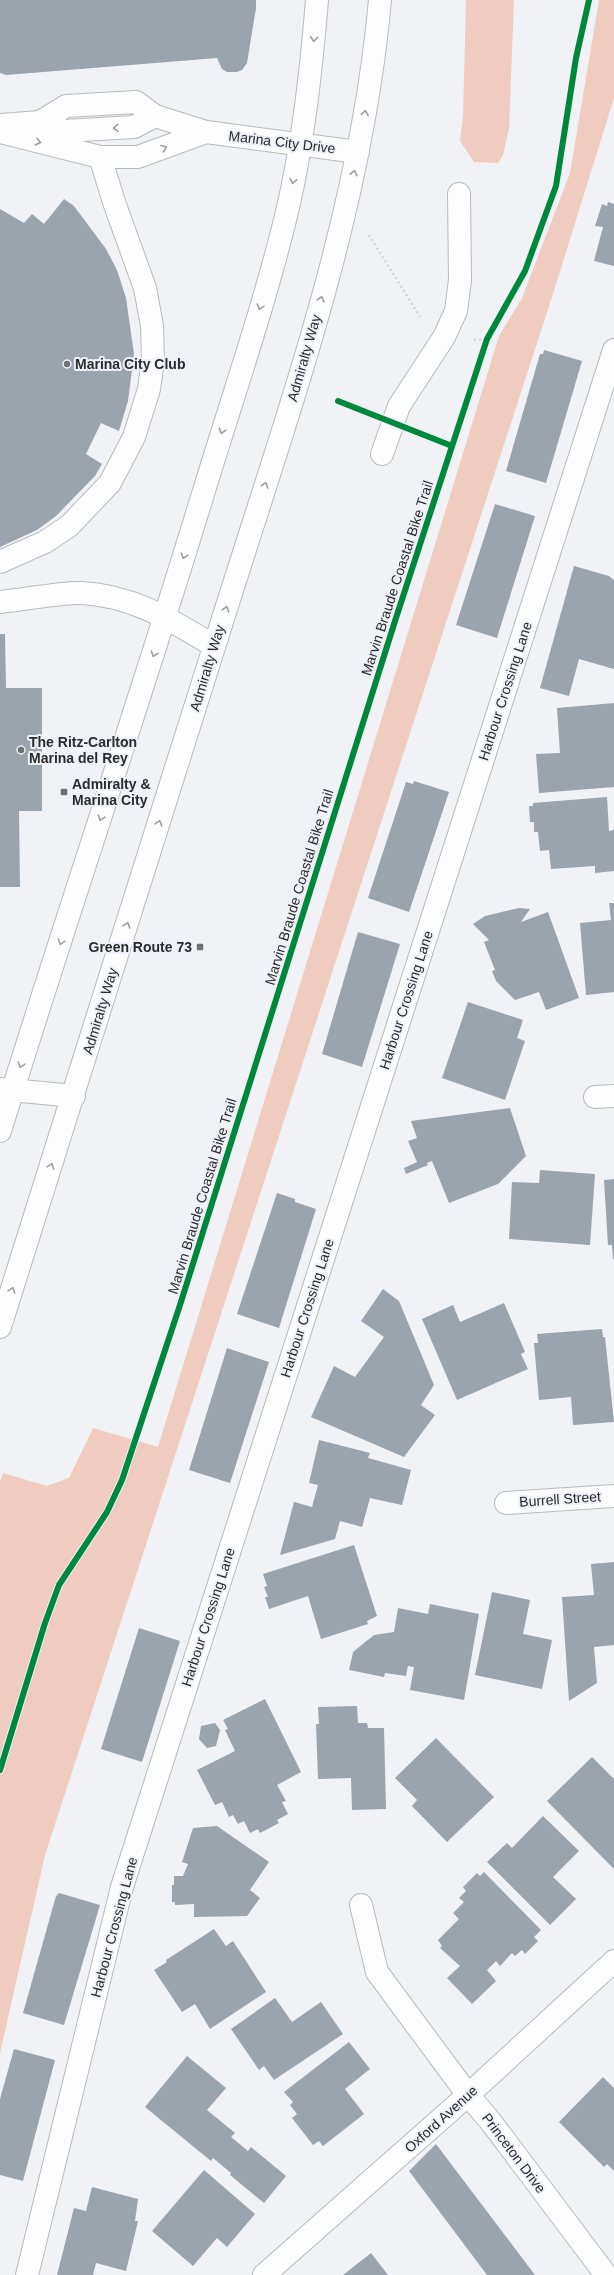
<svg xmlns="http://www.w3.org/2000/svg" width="614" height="2275" font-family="Helvetica,sans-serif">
<rect width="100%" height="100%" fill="#f0f2f5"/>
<path fill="#efccbf" d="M 466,0 L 514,0 L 509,129 L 503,155 L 498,163 L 474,162 L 460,141 L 463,116 Z
M 599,0 L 614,0 L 614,98 L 552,297 L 45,1855 L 0,2053 L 0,1482 L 3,1473 L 47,1486 L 69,1478 L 93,1428 L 158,1447 L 499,336 L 522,298 L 570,173 Z"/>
<path fill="#9ba3ad" d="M 0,0 L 256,0 L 256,8 L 247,63 L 242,70 L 237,72 L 227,72 L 222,69 L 217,58 L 6,75 L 0,73 Z
M 64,199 L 74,206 L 106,249 L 117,270 L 126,298 L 134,354 L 128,401 L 119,431 L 101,423 L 86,454 L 102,464 L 95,476 L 56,516 L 37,530 L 0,547 L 0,209 L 24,223 L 32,214 L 44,224 Z
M 608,202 L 614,204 L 614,266 L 594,261 L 603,227 L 595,226 L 602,204 L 607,206 Z
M 544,350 L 582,361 L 546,483 L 506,471 L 540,354 L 543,354 Z
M 495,504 L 535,516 L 497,638 L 456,625 Z
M 574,566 L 609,576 L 614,580 L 614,669 L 579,659 L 569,696 L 540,688 Z
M 0,634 L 5,634 L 6,688 L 42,688 L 42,811 L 19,811 L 20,887 L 0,887 Z
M 614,703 L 614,787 L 539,793 L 536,754 L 560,753 L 557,708 Z
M 414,781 L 449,792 L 409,912 L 368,898 L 406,782 L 413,784 Z
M 607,797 L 609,831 L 614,830 L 614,871 L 595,873 L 595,866 L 551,869 L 549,850 L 540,851 L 538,832 L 534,832 L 534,822 L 530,822 L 529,806 L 533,806 L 533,803 Z
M 609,903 L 614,903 L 614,992 L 586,995 L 580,923 L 611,920 Z
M 519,908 L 530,909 L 521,922 L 548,912 L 579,998 L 546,1010 L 539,992 L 515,1000 L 496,981 L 492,971 L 495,970 L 484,942 L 489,940 L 473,924 L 485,916 Z
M 358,932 L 400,944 L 362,1067 L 322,1054 Z
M 468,1002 L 523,1020 L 517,1038 L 525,1041 L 505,1100 L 442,1078 Z
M 510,1108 L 526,1156 L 498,1184 L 449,1203 L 432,1161 L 427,1163 L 428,1165 L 406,1174 L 404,1168 L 417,1162 L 408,1141 L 417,1138 L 411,1121 Z
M 540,1170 L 595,1174 L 590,1245 L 509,1239 L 512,1182 L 539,1183 Z
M 614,1179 L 614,1259 L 613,1259 L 612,1245 L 608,1245 L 604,1180 Z
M 277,1193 L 295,1199 L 295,1202 L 316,1209 L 279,1328 L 237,1314 Z
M 383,1289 L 399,1301 L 434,1385 L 421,1405 L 435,1415 L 404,1457 L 311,1417 L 334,1366 L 355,1377 L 384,1337 L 361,1321 Z
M 504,1303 L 525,1352 L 521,1354 L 528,1369 L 457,1400 L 422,1319 L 453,1305 L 460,1322 Z
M 602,1329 L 603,1337 L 605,1337 L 614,1422 L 573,1425 L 571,1397 L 539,1400 L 534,1343 L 538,1343 L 537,1334 Z
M 227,1348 L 269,1362 L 230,1483 L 189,1470 Z
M 319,1440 L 370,1453 L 368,1458 L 411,1470 L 402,1505 L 370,1498 L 362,1527 L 340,1521 L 335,1539 L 280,1555 L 294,1502 L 312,1507 L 318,1485 L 309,1483 Z
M 354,1545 L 377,1616 L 367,1621 L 368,1624 L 321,1639 L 308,1596 L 269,1609 L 265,1597 L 268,1597 L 264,1587 L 267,1586 L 263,1574 Z
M 614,1562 L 614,1645 L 594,1647 L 597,1683 L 569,1701 L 562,1597 L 594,1595 L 591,1564 Z
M 492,1592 L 530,1600 L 523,1634 L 552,1640 L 542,1689 L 475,1675 Z
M 430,1604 L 479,1614 L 464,1700 L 410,1690 L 414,1667 L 408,1666 L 406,1676 L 385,1673 L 384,1677 L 349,1670 L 353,1652 L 374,1635 L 394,1632 L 398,1608 L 428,1614 Z
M 139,1628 L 180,1641 L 142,1762 L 101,1749 Z
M 265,1699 L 301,1772 L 277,1785 L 286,1801 L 282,1802 L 288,1814 L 277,1820 L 279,1823 L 260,1833 L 258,1829 L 250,1833 L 244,1821 L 238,1824 L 233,1815 L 229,1817 L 222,1802 L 215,1805 L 197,1770 L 235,1751 L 225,1730 L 228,1729 L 223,1720 Z
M 357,1706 L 358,1723 L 367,1723 L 368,1728 L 384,1728 L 386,1809 L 352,1810 L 351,1778 L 318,1779 L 316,1724 L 319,1724 L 318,1707 Z
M 215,1723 L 220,1730 L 216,1746 L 207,1748 L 199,1739 L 201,1726 Z
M 436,1738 L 494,1797 L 447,1842 L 412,1806 L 417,1800 L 395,1778 Z
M 592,1757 L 614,1779 L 614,1869 L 547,1801 Z
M 543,1816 L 579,1851 L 553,1877 L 576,1899 L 550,1925 L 487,1862 L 507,1843 L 512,1848 Z
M 217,1826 L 269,1862 L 250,1890 L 260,1898 L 247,1916 L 194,1917 L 194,1904 L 175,1905 L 175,1902 L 172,1902 L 172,1885 L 174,1885 L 174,1876 L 183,1876 L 188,1864 L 182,1862 L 193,1828 Z
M 484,1872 L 541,1930 L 534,1937 L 538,1941 L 525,1954 L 522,1950 L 515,1956 L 512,1953 L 500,1966 L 496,1961 L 487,1970 L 496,1981 L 472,2004 L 447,1978 L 460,1966 L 440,1948 L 442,1946 L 438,1940 L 459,1919 L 453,1913 L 464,1902 L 459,1898 L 466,1891 L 463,1887 L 477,1873 L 480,1876 Z
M 59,1893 L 100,1905 L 64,2025 L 23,2013 L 56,1896 Z
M 214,1929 L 226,1946 L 233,1941 L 266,1992 L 210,2029 L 195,2004 L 182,2012 L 154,1970 L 167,1962 L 166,1960 Z
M 275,1998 L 292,2022 L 321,2002 L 343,2034 L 274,2080 L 264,2066 L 259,2070 L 231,2029 Z
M 349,2042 L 370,2069 L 345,2089 L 364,2114 L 323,2146 L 319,2141 L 313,2145 L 292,2118 L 297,2114 L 290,2105 L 293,2102 L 284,2092 Z
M 14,2049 L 55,2060 L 23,2181 L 0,2175 L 0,2099 Z
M 187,2056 L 226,2088 L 207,2110 L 235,2133 L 231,2137 L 248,2151 L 251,2147 L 286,2176 L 264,2203 L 230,2175 L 231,2173 L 213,2158 L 211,2161 L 145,2107 Z
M 603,2077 L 614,2088 L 614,2171 L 607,2164 L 604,2167 L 559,2122 Z
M 436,2144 L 535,2275 L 487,2275 L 409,2171 Z
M 204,2170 L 255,2214 L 227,2247 L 217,2238 L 193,2266 L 152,2231 Z
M 92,2187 L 138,2199 L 135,2221 L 138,2221 L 126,2271 L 96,2263 L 93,2275 L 57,2275 L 74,2208 L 86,2211 Z
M 371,2253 L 388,2275 L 343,2275 Z"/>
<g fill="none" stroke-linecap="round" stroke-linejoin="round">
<defs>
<path id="minor" d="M 40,122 L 66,106 L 136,102 L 155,116
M 0,125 L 40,122 L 65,131 L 134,127 L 155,116 L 206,132 L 358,152
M 0,132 L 100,157 L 138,157 L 206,132
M 382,454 L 399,406 L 444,337 L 456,311 L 460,280 L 459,194
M 0,562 L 45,542 L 69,526 L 110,483 L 134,437 L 149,389 L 153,360 L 152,326 L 145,288 L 115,205 L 100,157
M 0,602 C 24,600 60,592 82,593 C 134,596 171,620 214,646
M 0,1089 L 74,1096
M 595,1097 L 614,1096
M 0,1131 C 66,918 138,707 203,494 C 231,402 263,310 286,216 C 303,146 311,72 317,0
M 0,1327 C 74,1093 146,859 221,625 C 285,420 361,215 380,0
M 506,1503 L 614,1496
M 361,1905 L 377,1972 L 468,2095 L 491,2122 L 606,2275
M 27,2275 L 122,1887 L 614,350
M 264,2275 L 468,2095 L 614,1961"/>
</defs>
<use href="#minor" stroke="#b8babc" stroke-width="24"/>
<path stroke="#d2d3d3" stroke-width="2.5" stroke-dasharray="2 3" stroke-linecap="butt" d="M 369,235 L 420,317
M 474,340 L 487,339
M 0,1749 L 6,1750"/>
<use href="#minor" stroke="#fdfdfe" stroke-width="22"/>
<defs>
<path id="cycleway" d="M 338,401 L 452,446
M 0,1770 L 45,1623 L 59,1585 L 107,1512 L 122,1480 L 180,1305 L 395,621 L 487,339 L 525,271 L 556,186 L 576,58 L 589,0"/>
</defs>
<use href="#cycleway" stroke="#eef1f7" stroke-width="8"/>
<use href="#cycleway" stroke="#00873e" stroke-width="6"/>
</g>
<defs><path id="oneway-chevron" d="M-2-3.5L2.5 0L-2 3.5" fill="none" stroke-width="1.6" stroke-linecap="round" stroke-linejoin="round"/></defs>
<g stroke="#9e9ea0">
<use href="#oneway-chevron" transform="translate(314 39) rotate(94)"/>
<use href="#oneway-chevron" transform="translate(365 113) rotate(-80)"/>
<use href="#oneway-chevron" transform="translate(116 128) rotate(177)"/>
<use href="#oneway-chevron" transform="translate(38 142) rotate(14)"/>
<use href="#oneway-chevron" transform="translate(164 148) rotate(-21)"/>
<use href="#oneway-chevron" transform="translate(354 173) rotate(-78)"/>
<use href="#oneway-chevron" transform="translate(293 181) rotate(101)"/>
<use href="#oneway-chevron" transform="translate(321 299) rotate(-74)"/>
<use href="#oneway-chevron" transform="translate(260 307) rotate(107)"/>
<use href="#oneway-chevron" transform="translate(222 431) rotate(107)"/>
<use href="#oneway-chevron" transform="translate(265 485) rotate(-72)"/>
<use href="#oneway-chevron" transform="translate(184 556) rotate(107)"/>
<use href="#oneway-chevron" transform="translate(226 609) rotate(-72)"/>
<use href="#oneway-chevron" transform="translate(154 654) rotate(108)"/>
<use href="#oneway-chevron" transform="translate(101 818) rotate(108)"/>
<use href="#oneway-chevron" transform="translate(159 823) rotate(-73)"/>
<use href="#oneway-chevron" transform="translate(127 925) rotate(-73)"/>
<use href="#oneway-chevron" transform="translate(61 942) rotate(108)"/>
<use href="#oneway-chevron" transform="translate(21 1065) rotate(108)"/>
<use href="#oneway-chevron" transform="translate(51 1166) rotate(-72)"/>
<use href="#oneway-chevron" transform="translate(12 1290) rotate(-72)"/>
</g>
<g fill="#6f7173" stroke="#eef1f7" stroke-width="1.5">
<circle cx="67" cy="364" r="4"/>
<circle cx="21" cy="750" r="4"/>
<rect x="60" y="788" width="8" height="8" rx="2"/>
<rect x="196" y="943" width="8" height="8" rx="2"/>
</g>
<g text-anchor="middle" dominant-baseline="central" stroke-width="4" stroke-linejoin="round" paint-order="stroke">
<g font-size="14" fill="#292b2d" stroke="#eef1f7">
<text transform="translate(282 142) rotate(7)">Marina City Drive</text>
<text transform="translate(304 358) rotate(-74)">Admiralty Way</text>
<text transform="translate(397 578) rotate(-72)">Marvin Braude Coastal Bike Trail</text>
<text transform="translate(207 668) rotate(-73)">Admiralty Way</text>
<text transform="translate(505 691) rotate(-72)">Harbour Crossing Lane</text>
<text transform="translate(299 887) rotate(-73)">Marvin Braude Coastal Bike Trail</text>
<text transform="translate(406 1000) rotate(-72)">Harbour Crossing Lane</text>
<text transform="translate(100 1011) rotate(-73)">Admiralty Way</text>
<text transform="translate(202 1196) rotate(-73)">Marvin Braude Coastal Bike Trail</text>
<text transform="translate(307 1308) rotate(-72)">Harbour Crossing Lane</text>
<text transform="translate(560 1499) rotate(-4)">Burrell Street</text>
<text transform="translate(208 1617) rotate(-72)">Harbour Crossing Lane</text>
<text transform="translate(114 1927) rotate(-75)">Harbour Crossing Lane</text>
<text transform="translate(441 2119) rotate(-42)">Oxford Avenue</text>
<text transform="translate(514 2153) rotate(53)">Princeton Drive</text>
</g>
<g font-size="14" font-weight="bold" fill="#292b2d" stroke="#eef1f7" text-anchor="start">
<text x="75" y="364">Marina City Club</text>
<text x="29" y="742">The Ritz-Carlton<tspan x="29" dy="16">Marina del Rey</tspan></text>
<text x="72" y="784">Admiralty &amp;<tspan x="72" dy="16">Marina City</tspan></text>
<text x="192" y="947" text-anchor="end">Green Route 73</text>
</g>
</g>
</svg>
